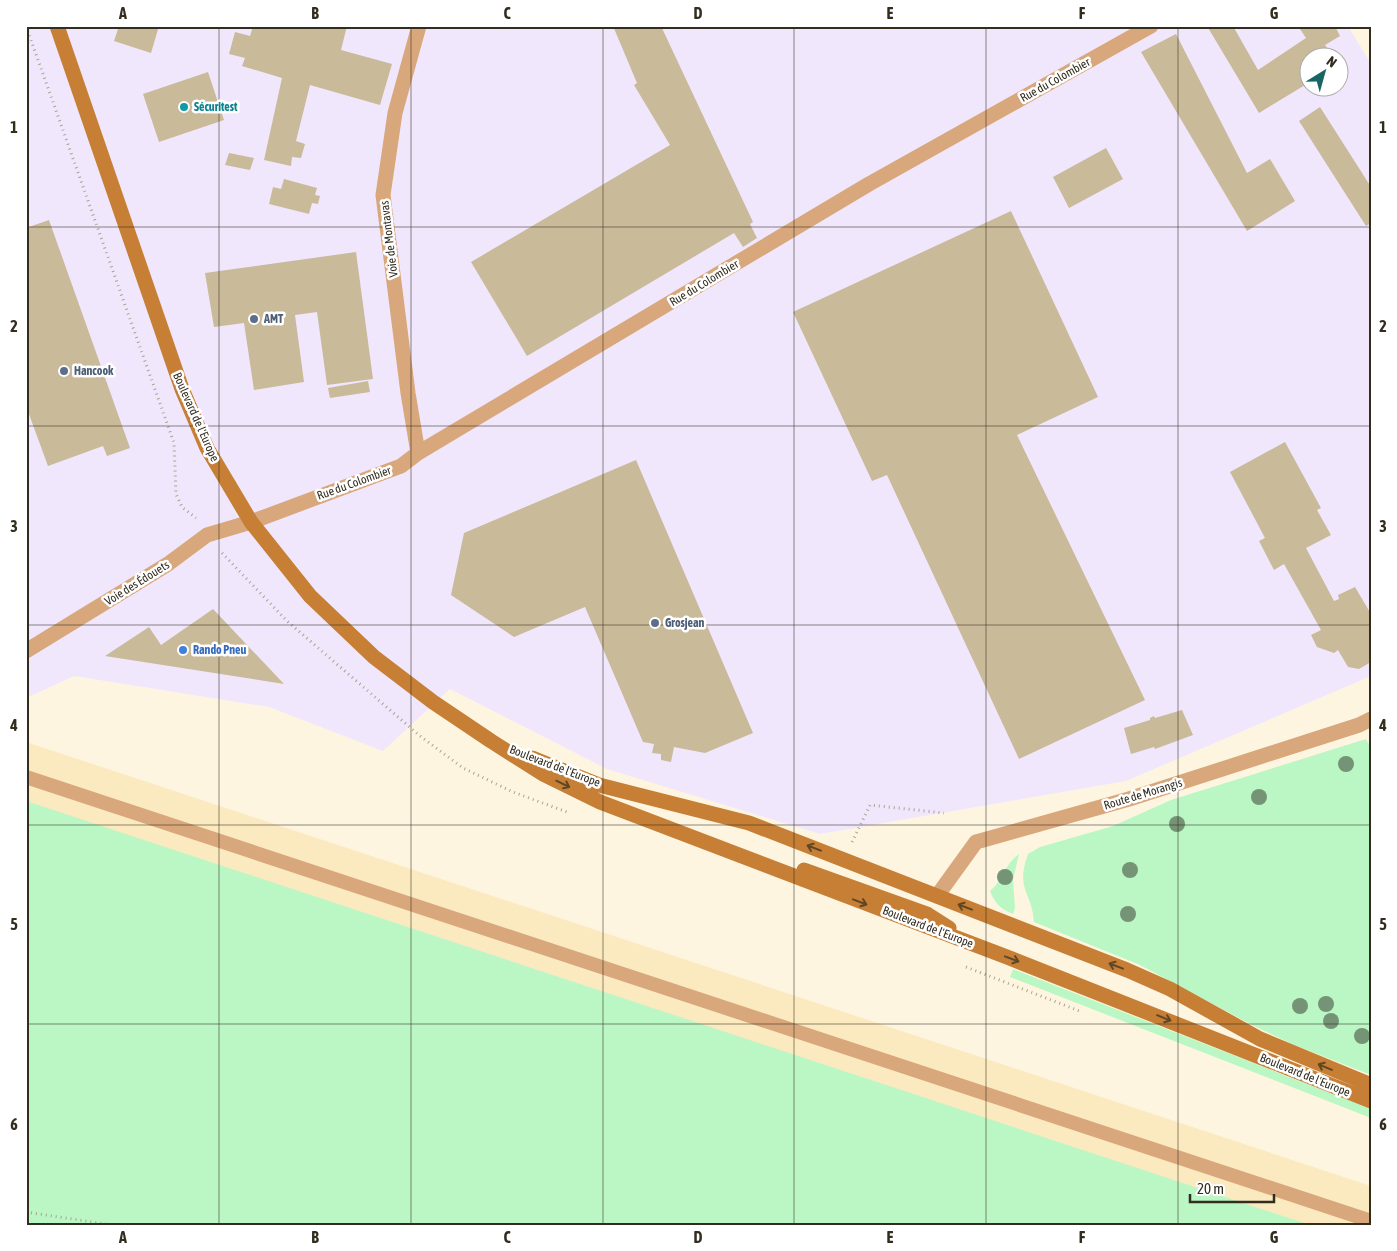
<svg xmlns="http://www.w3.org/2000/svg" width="1397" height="1251" font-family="'Asap Condensed',sans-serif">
<rect width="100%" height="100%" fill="#fef5e1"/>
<path fill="#f0e7fd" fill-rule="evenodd" d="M 26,26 L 1348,26 L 1371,64 L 1371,676 L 1126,781 L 820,834 L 607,769 L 450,689 L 383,751 L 269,707 L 74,676 L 26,698 ZM 1310,58 L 1340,58 L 1340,88 L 1310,88 Z"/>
<path fill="#fbe9bf" d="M 26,742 L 1371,1186 L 1371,1225 L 26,1225 Z"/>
<path fill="#baf7c5" d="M 1366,739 L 1371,748 L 1371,1075 L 1292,1044 L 1250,1024 L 1140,965 L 1034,922 C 1032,891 1015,890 1028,854 L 1040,847 L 1113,826 L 1171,800 Z
M 26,801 L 1310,1225 L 26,1225 Z
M 1019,854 L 1013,880 L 1015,908 L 1013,914 C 1000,909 995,903 990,891 C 1003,881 1003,866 1019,854 Z
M 1013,969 L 1371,1109 L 1371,1118 L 1010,977 Z"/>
<path fill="#c9ba99" d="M 119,26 L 159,26 L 151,53 L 114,41 Z
M 253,26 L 347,26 L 341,50 L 392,64 L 380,105 L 310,85 L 296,141 L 305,144 L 301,158 L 292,157 L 291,166 L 264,160 L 282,78 L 242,66 L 245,58 L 229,54 L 235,32 L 250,36 Z
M 613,26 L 661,26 L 753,222 L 750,224 L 757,238 L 743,247 L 734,233 L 527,356 L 471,262 L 670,145 L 634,85 L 637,83 Z
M 1207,26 L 1233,26 L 1258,70 L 1306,38 L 1298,26 L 1335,26 L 1340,36 L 1325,45 L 1330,52 L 1320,58 L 1310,58 L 1310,70 L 1301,77 L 1305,85 L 1259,113 Z
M 1176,34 L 1247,173 L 1270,159 L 1295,201 L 1247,231 L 1141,52 Z
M 208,72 L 224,120 L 159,142 L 143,94 Z
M 1320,107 L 1371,187 L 1371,223 L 1366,226 L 1299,121 Z
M 1106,148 L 1123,179 L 1069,208 L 1053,177 Z
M 229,153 L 254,158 L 250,170 L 225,165 Z
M 284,179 L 317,188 L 315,195 L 320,196 L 318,204 L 312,203 L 309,214 L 269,204 L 273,187 L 281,189 Z
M 1011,211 L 1098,397 L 1017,435 L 1145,700 L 1019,759 L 887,475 L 872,481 L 793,312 Z
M 49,220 L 130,448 L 107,456 L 103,446 L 48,466 L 26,406 L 26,228 Z
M 356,252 L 373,379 L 327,385 L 317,312 L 295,315 L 304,382 L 254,390 L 244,323 L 214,327 L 205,273 Z
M 368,381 L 370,392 L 330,398 L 328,388 Z
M 1285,442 L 1321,508 L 1317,510 L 1331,535 L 1306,548 L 1334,601 L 1339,599 L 1338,595 L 1355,587 L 1371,614 L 1371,662 L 1359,669 L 1348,667 L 1338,650 L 1334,653 L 1317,647 L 1311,635 L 1321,630 L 1284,564 L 1274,570 L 1259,541 L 1265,538 L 1230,472 Z
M 636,460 L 753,733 L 705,753 L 674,747 L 671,762 L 661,760 L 661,754 L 652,753 L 654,744 L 643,742 L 585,607 L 514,637 L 451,595 L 464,533 Z
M 213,609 L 284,684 L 105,656 L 149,627 L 161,645 Z
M 1182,710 L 1193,735 L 1155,749 L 1154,747 L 1131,754 L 1124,728 L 1150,720 L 1150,718 L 1154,716 L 1155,718 Z"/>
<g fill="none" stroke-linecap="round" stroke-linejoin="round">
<path stroke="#aba392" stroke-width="3" stroke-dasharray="1 4" stroke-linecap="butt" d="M 26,26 L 174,443 L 176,494 L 182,507 L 196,518
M 222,553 L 287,621 L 420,736 L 463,768 L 513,792 L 567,812
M 852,842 L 870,805 L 944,813
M 966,967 L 1082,1012
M 26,1212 L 112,1225"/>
<path stroke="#d8a77b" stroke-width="14" d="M 26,777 L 1371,1221"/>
<path stroke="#d8a77b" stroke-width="15" d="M 418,453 L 408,393 L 383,195 L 395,113 L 419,26
M 26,651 L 168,564 L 207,535 L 251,522 L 401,466 L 418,453 L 869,184 L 1151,26
M 937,896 L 976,842 L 1129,799 L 1359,725 L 1371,719"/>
<path stroke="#c67f34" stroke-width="15" d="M 57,26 L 182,389 L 207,448 L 251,522 L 310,596 L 374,657 L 433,702 L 491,741 L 543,774 L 600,802 L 1007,957 L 1371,1101
M 532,758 L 599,785 L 749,823 L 1127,970 L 1170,989 L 1260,1039 L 1371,1085
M 804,870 L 927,914 L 949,928"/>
</g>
<g fill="#749475">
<circle cx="1346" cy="764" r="8"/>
<circle cx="1259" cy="797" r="8"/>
<circle cx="1177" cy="824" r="8"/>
<circle cx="1130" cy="870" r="8"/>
<circle cx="1005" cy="877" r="8"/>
<circle cx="1128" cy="914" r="8"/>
<circle cx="1326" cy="1004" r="8"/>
<circle cx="1300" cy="1006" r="8"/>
<circle cx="1331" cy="1021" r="8"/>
<circle cx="1362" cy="1036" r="8"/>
</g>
<defs><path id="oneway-shaft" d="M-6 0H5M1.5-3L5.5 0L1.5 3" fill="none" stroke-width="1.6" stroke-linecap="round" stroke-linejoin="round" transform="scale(1.25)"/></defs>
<g stroke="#5f4626">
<use href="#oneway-shaft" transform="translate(563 784) rotate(26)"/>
<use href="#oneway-shaft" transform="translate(814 848) rotate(-159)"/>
<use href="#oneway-shaft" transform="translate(860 902) rotate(21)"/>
<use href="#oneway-shaft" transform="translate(965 907) rotate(-159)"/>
<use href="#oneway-shaft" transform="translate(1012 959) rotate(21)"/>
<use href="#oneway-shaft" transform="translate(1116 966) rotate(-159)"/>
<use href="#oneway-shaft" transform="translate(1164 1018) rotate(22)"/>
<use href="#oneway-shaft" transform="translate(1325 1067) rotate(-157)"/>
</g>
<path fill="none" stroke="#332d20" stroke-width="1" stroke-opacity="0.55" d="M 219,26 L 219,1225M 411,26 L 411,1225M 603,26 L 603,1225M 794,26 L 794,1225M 986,26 L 986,1225M 1178,26 L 1178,1225M 26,227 L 1371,227M 26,426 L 1371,426M 26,625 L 1371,625M 26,825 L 1371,825M 26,1024 L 1371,1024"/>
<circle fill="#0f9aa8" stroke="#fff" stroke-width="2" cx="184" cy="107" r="5"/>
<g fill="#5c6f8a" stroke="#fff" stroke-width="2">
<circle cx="254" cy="319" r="5"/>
<circle cx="64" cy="371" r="5"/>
<circle cx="655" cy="623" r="5"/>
</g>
<circle fill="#3f7fe0" stroke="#fff" stroke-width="2" cx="183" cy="650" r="5"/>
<g text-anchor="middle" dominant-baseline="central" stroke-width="5" stroke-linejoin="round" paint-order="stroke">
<g font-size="12" fill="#332d20" stroke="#fff">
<text transform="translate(1055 80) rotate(-29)">Rue du Colombier</text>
<text transform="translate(389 239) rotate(-97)">Voie de Montavas</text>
<text transform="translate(704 283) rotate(-31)">Rue du Colombier</text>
<text transform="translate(196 417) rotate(66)">Boulevard de l'Europe</text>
<text transform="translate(354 483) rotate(-20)">Rue du Colombier</text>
<text transform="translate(137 583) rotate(-32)">Voie des Édouets</text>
<text transform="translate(555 766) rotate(21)">Boulevard de l'Europe</text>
<text transform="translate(1143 794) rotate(-17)">Route de Morangis</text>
<text transform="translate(928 927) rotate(21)">Boulevard de l'Europe</text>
<text transform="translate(1305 1075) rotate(22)">Boulevard de l'Europe</text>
</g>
<g font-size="12" font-weight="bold" fill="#0d838f" stroke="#fff" text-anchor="start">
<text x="194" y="107">Sécuritest</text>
</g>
<g font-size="12" font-weight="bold" fill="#4e5e75" stroke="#fff" text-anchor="start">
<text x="264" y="319">AMT</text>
<text x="74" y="371">Hancook</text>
<text x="665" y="623">Grosjean</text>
</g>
<g font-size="12" font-weight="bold" fill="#366cbe" stroke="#fff" text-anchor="start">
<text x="193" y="650">Rando Pneu</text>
</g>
</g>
<rect width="1397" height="1251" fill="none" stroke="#ffffff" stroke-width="55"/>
<g transform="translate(1324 72) rotate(37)"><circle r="24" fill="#ffffff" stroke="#adaba6"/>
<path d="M0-4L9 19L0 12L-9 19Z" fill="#186664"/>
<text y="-8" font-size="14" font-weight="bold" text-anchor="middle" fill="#332d20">N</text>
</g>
<path d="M1190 1194v8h84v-8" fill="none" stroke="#332d20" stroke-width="2.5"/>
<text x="1197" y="1194" font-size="15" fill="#332d20" stroke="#ffffff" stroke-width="4" paint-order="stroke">20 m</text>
<rect x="28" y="28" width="1342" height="1196" fill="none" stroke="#332d20" stroke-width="2"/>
<g font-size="16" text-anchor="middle" font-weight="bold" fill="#332d20">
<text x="123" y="19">A</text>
<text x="315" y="19">B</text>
<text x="507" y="19">C</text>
<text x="698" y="19">D</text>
<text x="890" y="19">E</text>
<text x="1082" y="19">F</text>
<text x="1274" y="19">G</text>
<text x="14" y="133">1</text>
<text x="1383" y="133">1</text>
<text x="14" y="332">2</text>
<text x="1383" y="332">2</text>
<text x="14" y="532">3</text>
<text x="1383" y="532">3</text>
<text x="14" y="731">4</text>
<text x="1383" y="731">4</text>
<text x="14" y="930">5</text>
<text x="1383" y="930">5</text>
<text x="14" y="1130">6</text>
<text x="1383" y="1130">6</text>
<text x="123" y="1243">A</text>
<text x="315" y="1243">B</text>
<text x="507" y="1243">C</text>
<text x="698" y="1243">D</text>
<text x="890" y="1243">E</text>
<text x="1082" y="1243">F</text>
<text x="1274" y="1243">G</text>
</g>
</svg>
